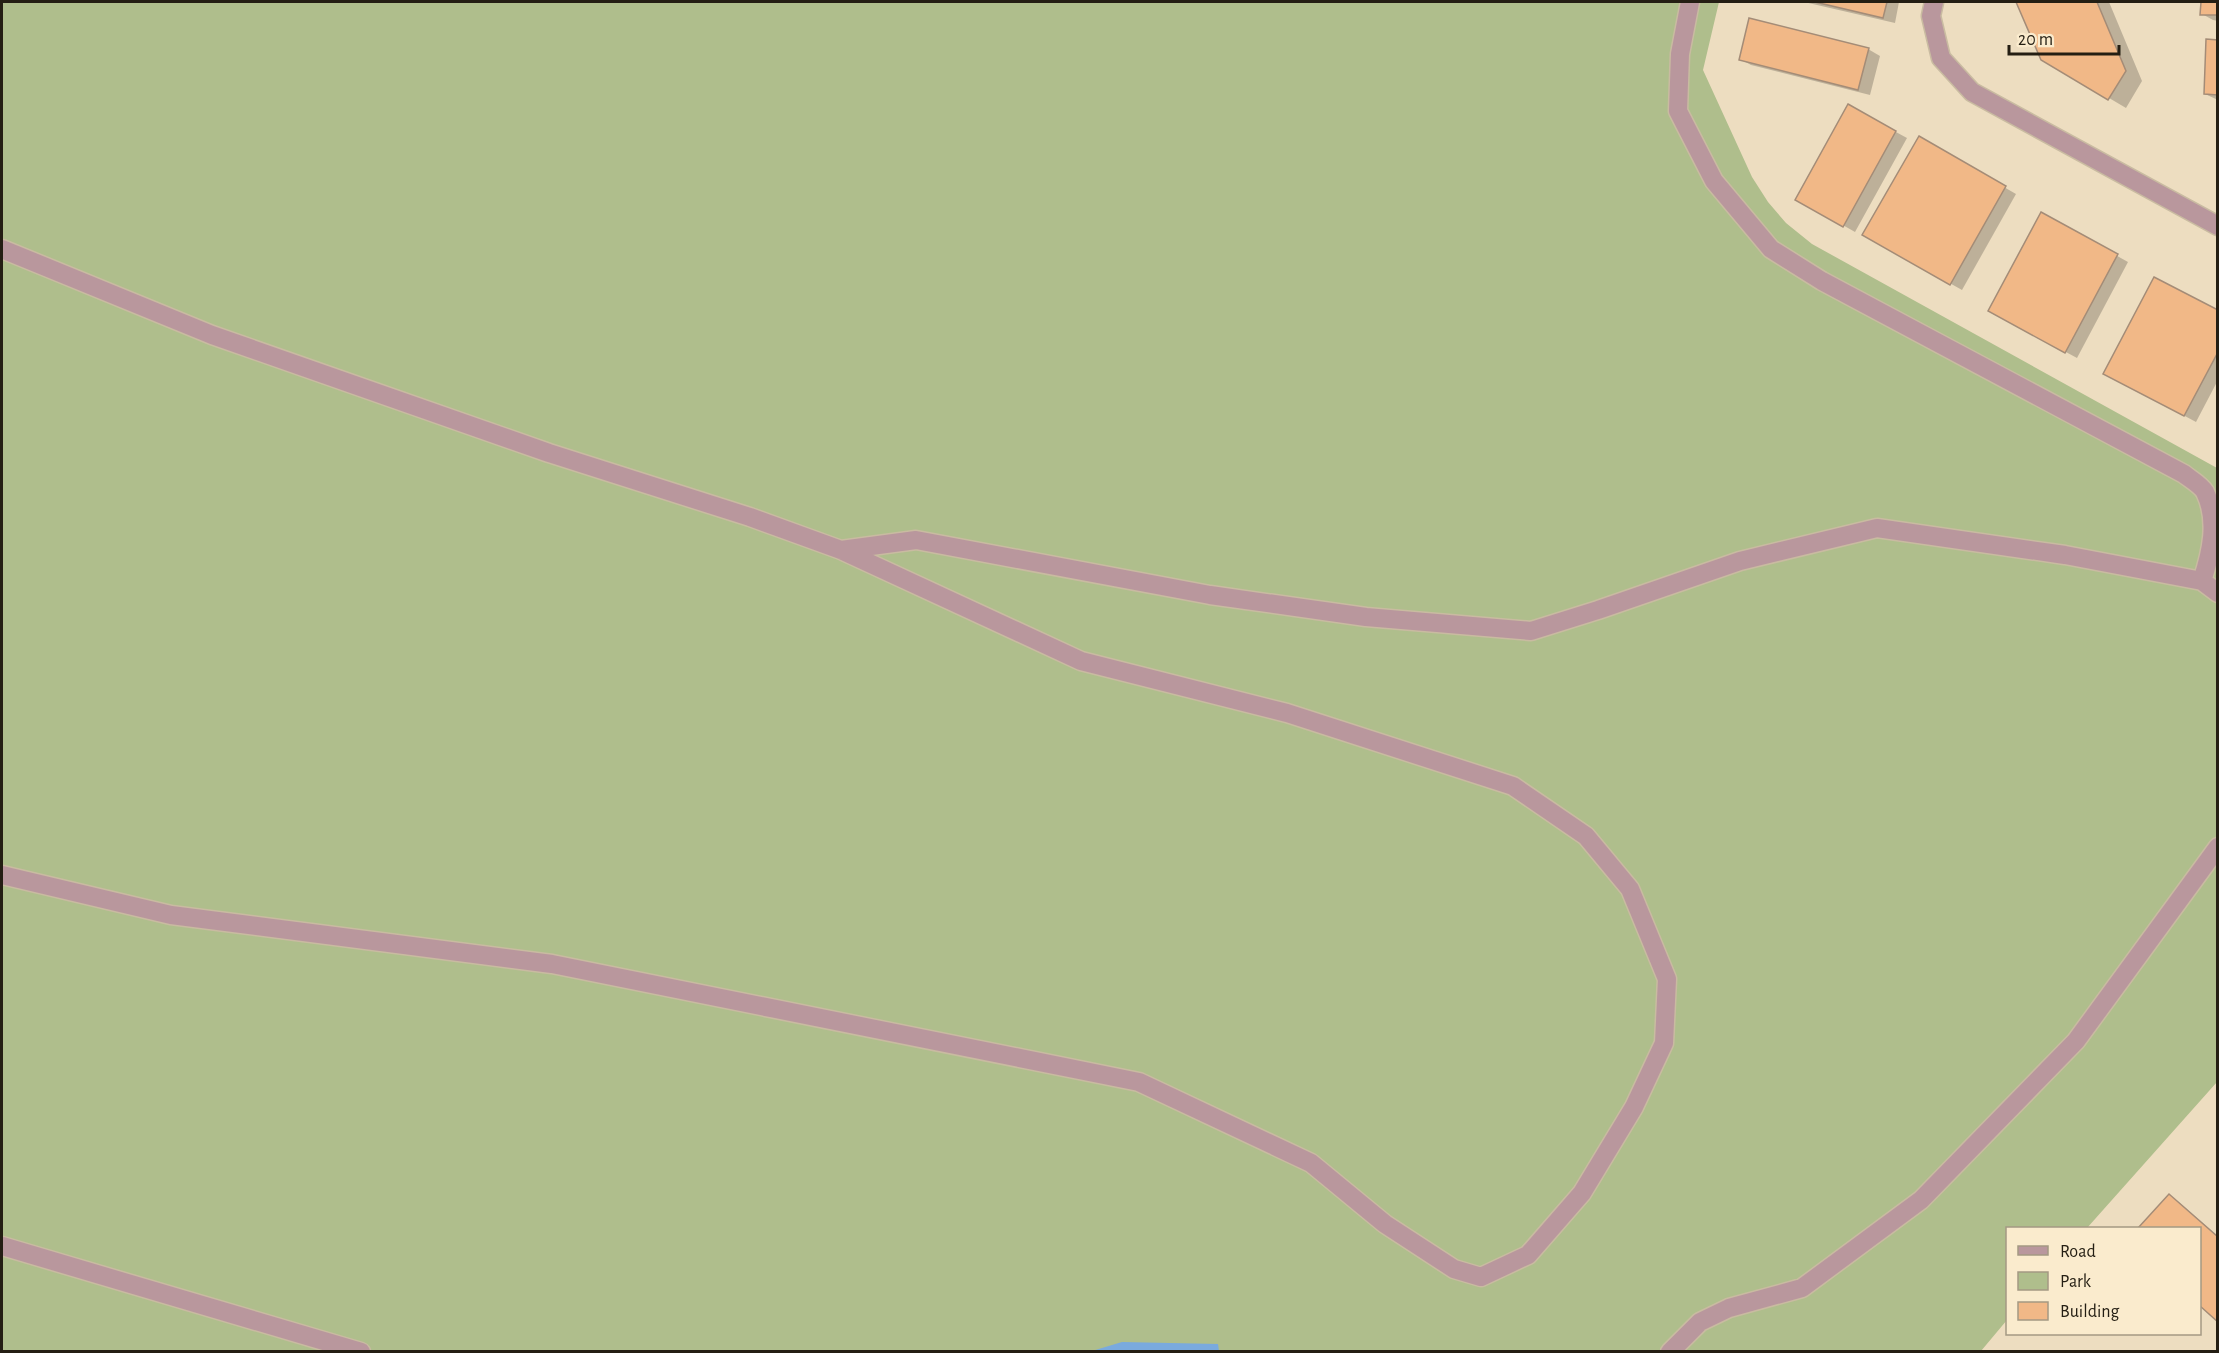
<svg xmlns="http://www.w3.org/2000/svg" width="2219" height="1353" font-family="'Alegreya Sans',sans-serif">
<rect width="100%" height="100%" fill="#edddc0"/>
<path fill="#afbe8c" d="M 2,2 L 1719,2 L 1703,70 L 1752,177 L 1768,202 L 1786,223 L 1812,244 L 2217,468 L 2217,1082 L 2087,1228 L 2008,1228 L 2007,1320 L 1981,1351 L 2,1352 Z"/>
<path fill="#7aaade" d="M 1122,1342 L 1218,1344 L 1219,1351 L 1092,1351 Z"/>
<path fill="#0003" d="M 1804,2 L 1899,2 L 1895,23 Z
M 2018,2 L 2109,2 L 2142,81 L 2126,108 L 2043,59 Z
M 2202,2 L 2218,2 L 2218,21 L 2213,20 L 2202,14 Z
M 2218,41 L 2218,100 L 2205,94 Z
M 1868,49 L 1880,56 L 1870,95 L 1751,65 L 1740,59 Z
M 1848,106 L 1907,138 L 1855,232 L 1797,199 Z
M 1919,138 L 2016,194 L 1962,290 L 1864,235 Z
M 2042,214 L 2128,262 L 2077,358 L 2001,317 Z
M 2218,312 L 2218,380 L 2196,422 L 2116,379 Z
M 2169,1196 L 2180,1203 L 2218,1236 L 2218,1320 L 2200,1304 L 2200,1228 L 2140,1228 Z"/>
<path fill="#f1b887" stroke="#a48c77" stroke-width="1.5" d="M 1815,2 L 1887,2 L 1883,18 Z
M 2016,2 L 2097,2 L 2126,71 L 2108,100 L 2041,60 Z
M 2201,2 L 2218,2 L 2218,15 L 2200,15 Z
M 1749,18 L 1869,48 L 1858,90 L 1739,60 Z
M 2206,39 L 2218,40 L 2218,95 L 2204,94 Z
M 1848,104 L 1896,131 L 1843,227 L 1795,200 Z
M 1919,136 L 2006,186 L 1950,285 L 1862,235 Z
M 2041,212 L 2118,254 L 2065,353 L 1988,311 Z
M 2154,277 L 2218,310 L 2218,352 L 2184,416 L 2103,374 Z
M 2169,1194 L 2218,1237 L 2218,1322 L 2200,1306 L 2200,1228 L 2138,1228 Z"/>
<g fill="none" stroke-linecap="round" stroke-linejoin="round">
<defs>
<path id="minor" d="M 1690,2 L 1680,54 L 1678,111 L 1714,181 L 1771,249 L 1822,281 L 2184,474 C 2190,479 2201,485 2205,492 C 2219,521 2211,553 2202,581
M 1934,2 L 1931,16 L 1941,58 L 1972,92 L 2218,226
M 2,249 L 212,335 L 549,453 L 750,517 L 841,550 L 1081,661 L 1287,713 L 1513,786 L 1586,836 L 1630,889 L 1667,979 L 1664,1043 L 1634,1107 L 1582,1193 L 1528,1255 L 1481,1277 L 1454,1269 L 1385,1224 L 1311,1163 L 1139,1082 L 552,964 L 171,915 L 2,875
M 841,550 L 916,540 L 1210,595 L 1366,617 L 1531,631 L 1598,610 L 1740,561 L 1877,528 L 2065,555 L 2202,581 L 2218,593
M 2,1246 L 361,1352
M 1670,1352 L 1700,1322 L 1729,1308 L 1802,1288 L 1921,1200 L 2076,1041 L 2218,847"/>
</defs>
<use href="#minor" stroke="#c9bba1" stroke-width="21"/>
<use href="#minor" stroke="#b9979d" stroke-width="18"/>
</g>
<rect width="2219" height="1353" fill="none" stroke="#241e13" stroke-width="6"/>
<rect x="2006" y="1227" width="195" height="108" fill="#faebcd" stroke="#a49983" stroke-width="1.5"/>
<rect x="2018" y="1246" width="30" height="9" fill="#b9979d" stroke="#a49983" stroke-width="1.5"/>
<text x="2060" y="1257" font-size="18" fill="#241e13">Road</text>
<rect x="2018" y="1272" width="30" height="18" fill="#afbe8c" stroke="#a49983" stroke-width="1.5"/>
<text x="2060" y="1287" font-size="18" fill="#241e13">Park</text>
<rect x="2018" y="1302" width="30" height="18" fill="#f1b887" stroke="#a49983" stroke-width="1.5"/>
<text x="2060" y="1317" font-size="18" fill="#241e13">Building</text>
<path d="M2009 45v9h110v-9" fill="none" stroke="#241e13" stroke-width="3"/>
<text x="2018" y="45" font-size="18" fill="#241e13" stroke="#faebcd" stroke-width="4.5" paint-order="stroke">20 m</text>
</svg>
